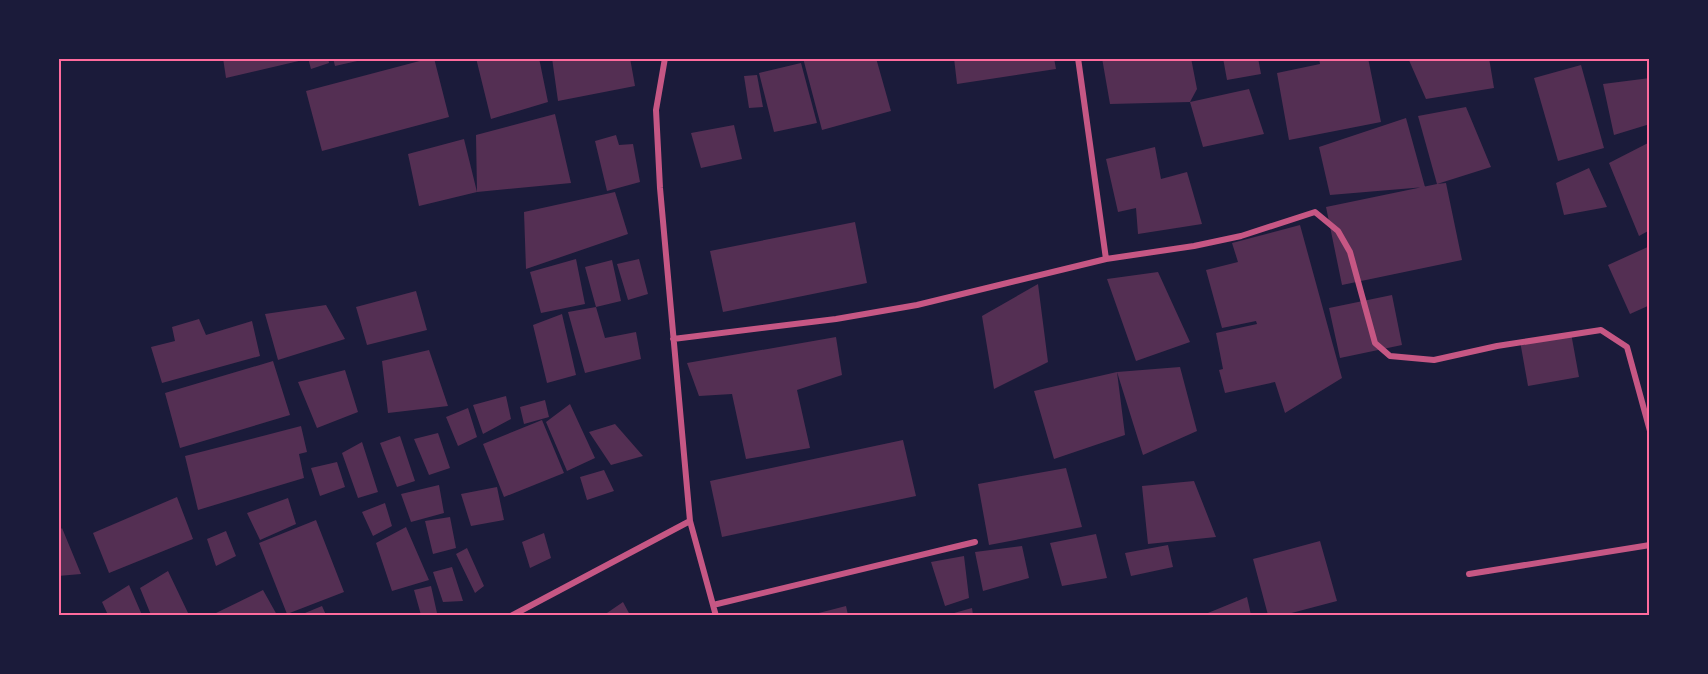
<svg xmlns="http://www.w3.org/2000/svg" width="1708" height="674" font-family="Arial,sans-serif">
<rect width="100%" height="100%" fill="#1b1b3a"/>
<path fill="#542f53" d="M 223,58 L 303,58 L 303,60 L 226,78 Z
M 308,58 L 328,58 L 329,63 L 311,69 Z
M 333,58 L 366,58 L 366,59 L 335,66 Z
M 431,58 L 434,58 L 449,117 L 322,151 L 306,91 Z
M 476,58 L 539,58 L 548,102 L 491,119 Z
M 552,58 L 630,58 L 635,86 L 558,101 Z
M 803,58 L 876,58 L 891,111 L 822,130 Z
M 954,58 L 1054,58 L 1056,69 L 957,84 Z
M 1102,58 L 1191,58 L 1197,89 L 1190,102 L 1110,104 Z
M 1223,58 L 1258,58 L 1261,74 L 1227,80 Z
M 1319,58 L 1368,58 L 1381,122 L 1289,140 L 1277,73 L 1320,64 Z
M 1408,58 L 1489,58 L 1494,88 L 1426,99 Z
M 801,63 L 817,123 L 774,132 L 759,73 Z
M 1581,65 L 1604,148 L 1558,161 L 1534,78 Z
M 757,75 L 763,107 L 749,108 L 744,76 Z
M 1650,78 L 1650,124 L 1614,135 L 1603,84 Z
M 1249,89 L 1264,134 L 1203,147 L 1190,102 Z
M 1466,107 L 1491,167 L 1437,184 L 1446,183 L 1462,260 L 1342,285 L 1326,207 L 1437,184 L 1418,116 Z
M 555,114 L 571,183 L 477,192 L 419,206 L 408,154 L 464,139 L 477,192 L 476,135 Z
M 1406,118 L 1425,187 L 1330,195 L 1319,147 Z
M 734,125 L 742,159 L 701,168 L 691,133 Z
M 616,135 L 619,145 L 633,144 L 640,182 L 607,191 L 595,141 Z
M 1650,142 L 1650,230 L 1639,236 L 1609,163 Z
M 1155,147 L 1161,179 L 1187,172 L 1202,224 L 1138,234 L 1136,208 L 1118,212 L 1106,159 Z
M 1589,168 L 1607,207 L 1564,215 L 1556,183 Z
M 615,192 L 628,234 L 526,269 L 524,212 Z
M 855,222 L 867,283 L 723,312 L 710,251 Z
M 1300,225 L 1342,378 L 1285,413 L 1275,382 L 1225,393 L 1219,370 L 1223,369 L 1216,333 L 1257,324 L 1256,321 L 1222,328 L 1206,270 L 1238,262 L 1232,243 Z
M 1650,246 L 1650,305 L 1630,314 L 1608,265 Z
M 576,259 L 585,304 L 541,313 L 530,272 Z
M 639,259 L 648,294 L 628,300 L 617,264 Z
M 612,260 L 621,301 L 596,307 L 585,267 Z
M 1158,272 L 1190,342 L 1136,361 L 1107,279 Z
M 1038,284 L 1048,362 L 994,389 L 982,316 Z
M 416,291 L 427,330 L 367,345 L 356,307 Z
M 1392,295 L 1402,345 L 1340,358 L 1329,308 Z
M 326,305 L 345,339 L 278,360 L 265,314 Z
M 596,307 L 605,338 L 636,332 L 641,359 L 585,373 L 568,312 Z
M 562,314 L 576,375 L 547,383 L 533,325 Z
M 199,319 L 206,335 L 252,321 L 260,356 L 162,383 L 151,347 L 175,341 L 172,327 Z
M 1571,333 L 1579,377 L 1528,386 L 1520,341 Z
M 836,337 L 842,375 L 797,390 L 810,448 L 746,459 L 732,394 L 699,396 L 687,363 Z
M 429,350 L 448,406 L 388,413 L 382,361 Z
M 273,361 L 290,415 L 180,448 L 165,393 Z
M 1180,367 L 1197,431 L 1143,455 L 1117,372 Z
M 345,370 L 358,412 L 317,428 L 298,382 Z
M 1117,372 L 1125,435 L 1054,459 L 1034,391 Z
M 506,396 L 511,419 L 483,434 L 473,405 Z
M 545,400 L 549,417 L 524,424 L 520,407 Z
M 570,404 L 595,458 L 567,471 L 546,422 Z
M 468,408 L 477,437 L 458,446 L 446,417 Z
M 542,420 L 564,473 L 504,497 L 483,444 Z
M 615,424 L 643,456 L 611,465 L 589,432 Z
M 301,426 L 307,452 L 299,454 L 304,478 L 198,510 L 185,456 Z
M 438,433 L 450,468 L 429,475 L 414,439 Z
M 400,436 L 415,481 L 397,487 L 380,443 Z
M 903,440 L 916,496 L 722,537 L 710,481 Z
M 362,442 L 378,492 L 358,498 L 342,453 Z
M 337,462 L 345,487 L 320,496 L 311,468 Z
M 1066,468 L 1082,527 L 989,545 L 978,484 Z
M 604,470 L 614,491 L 587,500 L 580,477 Z
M 1194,481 L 1216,537 L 1148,544 L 1142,486 Z
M 439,485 L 444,513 L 411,522 L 401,494 Z
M 497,487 L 504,520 L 471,526 L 461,494 Z
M 177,497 L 193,539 L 109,573 L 93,533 Z
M 288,498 L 296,524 L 260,540 L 247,513 Z
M 385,503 L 392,526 L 373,536 L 362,512 Z
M 450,517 L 456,548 L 433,554 L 425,521 Z
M 316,520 L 344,592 L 287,614 L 259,543 Z
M 406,527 L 429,580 L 392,591 L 376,543 Z
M 62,528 L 81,574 L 58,576 L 58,532 Z
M 226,531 L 236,556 L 216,566 L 207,539 Z
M 544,533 L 551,558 L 530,568 L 522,542 Z
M 1096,534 L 1107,578 L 1062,586 L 1050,543 Z
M 1320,541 L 1337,601 L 1284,615 L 1268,615 L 1253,559 Z
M 1168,545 L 1173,567 L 1131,576 L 1125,553 Z
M 1022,546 L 1029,578 L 983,591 L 975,552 Z
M 467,548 L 484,586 L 475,593 L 456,554 Z
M 964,556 L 969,598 L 945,606 L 931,562 Z
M 452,567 L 463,601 L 443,602 L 433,572 Z
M 168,571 L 189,615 L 151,615 L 140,588 Z
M 129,585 L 142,615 L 108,615 L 102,602 Z
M 431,586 L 437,613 L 421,615 L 414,590 Z
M 263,590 L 277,615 L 217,615 L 216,613 Z
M 1247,597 L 1251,615 L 1203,615 Z
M 623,602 L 630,615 L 604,615 Z
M 322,606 L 326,615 L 300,615 L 305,613 Z
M 846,606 L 848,615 L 811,615 Z
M 972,608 L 973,615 L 947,615 Z"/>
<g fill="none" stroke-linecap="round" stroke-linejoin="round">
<path stroke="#c65784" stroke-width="6" d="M 1078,58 L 1106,259
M 673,339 L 836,319 L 917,305 L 1106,259 L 1194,246 L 1241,236 L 1315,212 L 1338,231 L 1350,252 L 1375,343 L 1390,356 L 1434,360 L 1497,346 L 1601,330 L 1627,347 L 1650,431
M 690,521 L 716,616
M 1469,574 L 1650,545
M 713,605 L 975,542
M 511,616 L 690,521 L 660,188 L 656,110 L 665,58"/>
</g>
<rect width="1708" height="674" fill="none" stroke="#1b1b3a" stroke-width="120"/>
<rect x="60" y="60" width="1588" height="554" fill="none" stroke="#ff6b9d" stroke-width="2"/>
</svg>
